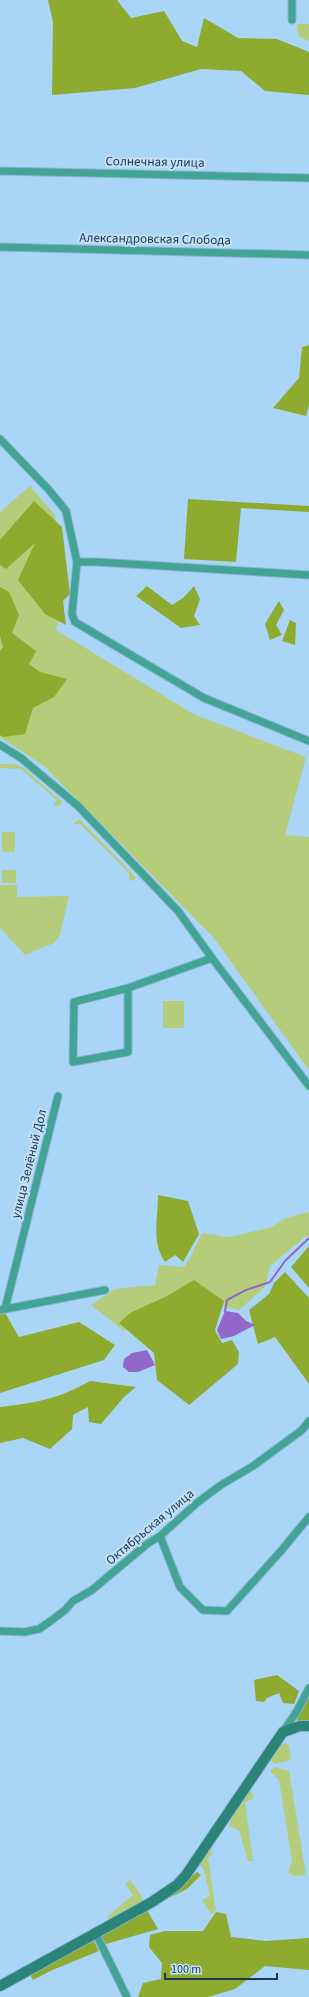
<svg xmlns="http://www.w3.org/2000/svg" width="309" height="1997" font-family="'Source Sans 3',sans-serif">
<rect width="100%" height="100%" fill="#a9d5f7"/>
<path fill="#b5cd7a" d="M 297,24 L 309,24 L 309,41 L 298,36 Z
M 30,486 L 55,515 L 66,578 L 56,630 L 195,715 L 306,757 L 285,835 L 309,837 L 309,1070 L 213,937 L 44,766 L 0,737 L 0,512 Z
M 0,764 L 14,764 L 24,768 L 62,802 L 62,804 L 57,806 L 53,804 L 57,800 L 21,769 L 0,768 Z
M 80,820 L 136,877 L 134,880 L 129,881 L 129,873 L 80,824 L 74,824 L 76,821 Z
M 2,832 L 15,832 L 15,852 L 2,852 Z
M 2,870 L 16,870 L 16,883 L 2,883 Z
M 0,885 L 17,885 L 17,897 L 69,896 L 60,935 L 54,943 L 25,955 L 0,928 Z
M 163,1001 L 184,1001 L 184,1028 L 163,1028 Z
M 309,1212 L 309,1236 L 306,1236 L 270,1266 L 265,1287 L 239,1310 L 222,1306 L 167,1305 L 124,1331 L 91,1305 L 115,1289 L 155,1285 L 159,1265 L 184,1267 L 190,1258 L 202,1233 L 229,1237 L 272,1227 L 286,1218 Z
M 286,1743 L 289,1745 L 291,1760 L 274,1764 L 269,1757 L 278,1747 Z
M 274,1767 L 289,1771 L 306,1875 L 294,1876 L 288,1872 L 292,1861 L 279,1780 L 270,1771 Z
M 252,1791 L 253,1799 L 245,1802 L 253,1861 L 248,1861 L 239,1830 L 229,1826 L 234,1811 L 246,1792 Z
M 212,1842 L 212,1854 L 208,1858 L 216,1910 L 211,1914 L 202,1900 L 210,1896 L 204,1870 L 200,1864 Z
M 130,1880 L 141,1895 L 142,1901 L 109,1922 L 108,1916 L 133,1895 L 125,1884 Z"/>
<path fill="#8eaa2f" d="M 48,0 L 117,0 L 131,18 L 164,11 L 182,41 L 197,47 L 204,18 L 238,38 L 277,39 L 309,52 L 309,95 L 265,91 L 241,71 L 201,69 L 135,88 L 52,95 L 53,22 Z
M 309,345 L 309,405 L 306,416 L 273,408 L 299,378 L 302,347 Z
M 188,499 L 309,506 L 309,512 L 241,508 L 236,562 L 184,559 Z
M 34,501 L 62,527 L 70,594 L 63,601 L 66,625 L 45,614 L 18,580 L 35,543 L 6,569 L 0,565 L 0,540 Z
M 147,586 L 172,605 L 183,598 L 194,586 L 200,599 L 194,616 L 200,625 L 181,628 L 136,596 Z
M 0,587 L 9,592 L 19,615 L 12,633 L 36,651 L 29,664 L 40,672 L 67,679 L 54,697 L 33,708 L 25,734 L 3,737 L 0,735 L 0,651 L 3,647 L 0,636 Z
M 279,601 L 284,610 L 276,625 L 282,635 L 270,640 L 265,624 Z
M 290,620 L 296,623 L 295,645 L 282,641 Z
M 158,1195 L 188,1201 L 199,1234 L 183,1262 L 175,1255 L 165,1262 C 151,1240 158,1220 158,1195 Z
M 309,1246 L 309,1288 L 291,1267 Z
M 285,1272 L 309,1298 L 309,1384 L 275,1337 L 258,1344 L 249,1310 L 269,1294 L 274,1283 Z
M 194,1280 L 224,1301 L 215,1330 L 222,1343 L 232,1340 L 239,1352 L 238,1364 L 189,1405 L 157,1380 L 154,1353 L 119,1323 L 130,1313 L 167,1296 Z
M 4,1311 L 19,1337 L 79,1322 L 115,1345 L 104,1360 L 0,1393 L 0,1313 Z
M 90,1381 L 136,1387 L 124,1397 L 101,1424 L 89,1422 L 88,1407 L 73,1415 L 72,1429 L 50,1449 L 23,1438 L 0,1443 L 0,1407 C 35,1403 59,1399 90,1381 Z
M 277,1675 L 299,1691 L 294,1704 L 283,1703 L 279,1693 L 267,1698 L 264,1702 L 256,1701 L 254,1680 Z
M 309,1692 L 309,1721 L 297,1722 L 298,1716 Z
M 197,1872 L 201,1875 L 187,1889 L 155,1905 Z
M 147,1910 L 158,1929 L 106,1944 L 100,1936 Z
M 216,1912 L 226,1914 L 231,1937 L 266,1941 L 309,1938 L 309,1970 L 265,1966 L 235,1989 L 208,1997 L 138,1997 L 143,1983 L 161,1979 L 162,1963 L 149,1947 L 150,1935 L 165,1931 L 203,1931 Z
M 92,1938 L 99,1951 L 50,1971 L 33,1980 L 28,1971 Z"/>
<path fill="#9167ca" d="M 225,1311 L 238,1313 L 246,1321 L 255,1325 L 234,1336 L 221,1339 L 217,1330 Z
M 147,1350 L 155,1365 L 138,1372 L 129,1372 L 123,1367 L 124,1359 L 132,1353 Z"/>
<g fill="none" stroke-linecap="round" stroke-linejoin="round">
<path stroke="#9167ca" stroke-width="2" d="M 225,1311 L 227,1300 L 246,1290 L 270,1282 L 285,1261 L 309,1238"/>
<defs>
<path id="street" d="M 292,20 L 292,0
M 0,171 L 309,178
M 0,247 L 309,255
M 0,439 L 49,490 L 66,511 L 77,562 L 97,562 L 309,575
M 77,562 L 72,614 L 75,622 L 204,698 L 309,741
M 0,745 L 21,758 L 78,806 L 178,911 L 212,958 L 128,988 L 74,1002 L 73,1062 L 128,1052 L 128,988
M 212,958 L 309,1086
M 5,1309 L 58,1096
M 0,1310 L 105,1290
M 160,1536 L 180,1587 L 203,1610 L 227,1611 L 281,1551 L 309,1517
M 0,1631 L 24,1632 L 39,1629 L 52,1620 L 65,1610 L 73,1601 L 92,1590 L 147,1544 L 160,1536 L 198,1502 L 221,1485 L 253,1466 L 302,1430 L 309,1421
M 283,1732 L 297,1711 L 309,1688
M 95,1932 L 127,1997"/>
<path id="secondary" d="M 0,1986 L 152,1902 L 177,1885 L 186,1875 L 283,1732 L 300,1726 L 309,1726"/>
</defs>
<use href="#street" stroke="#89b3d2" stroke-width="9"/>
<use href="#secondary" stroke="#89b3d2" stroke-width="12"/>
<use href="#street" stroke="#41a495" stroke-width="7"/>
<use href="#secondary" stroke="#2a8477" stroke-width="10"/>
</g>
<g text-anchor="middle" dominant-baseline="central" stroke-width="4" stroke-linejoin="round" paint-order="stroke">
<g font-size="13" fill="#193950" stroke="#c3e0f7">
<text transform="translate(155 162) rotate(1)">Солнечная улица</text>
<text transform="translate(155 239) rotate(1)">Александровская Слобода</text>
<text transform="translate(29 1164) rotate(-76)">улица Зелёный Дол</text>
<text transform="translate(150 1527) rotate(-40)">Октябрьская улица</text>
</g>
</g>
<path d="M165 1973v6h112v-6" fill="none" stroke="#193950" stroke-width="2"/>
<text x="171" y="1973" font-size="12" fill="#193950" stroke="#c3e0f7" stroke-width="3" paint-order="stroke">100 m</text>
</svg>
